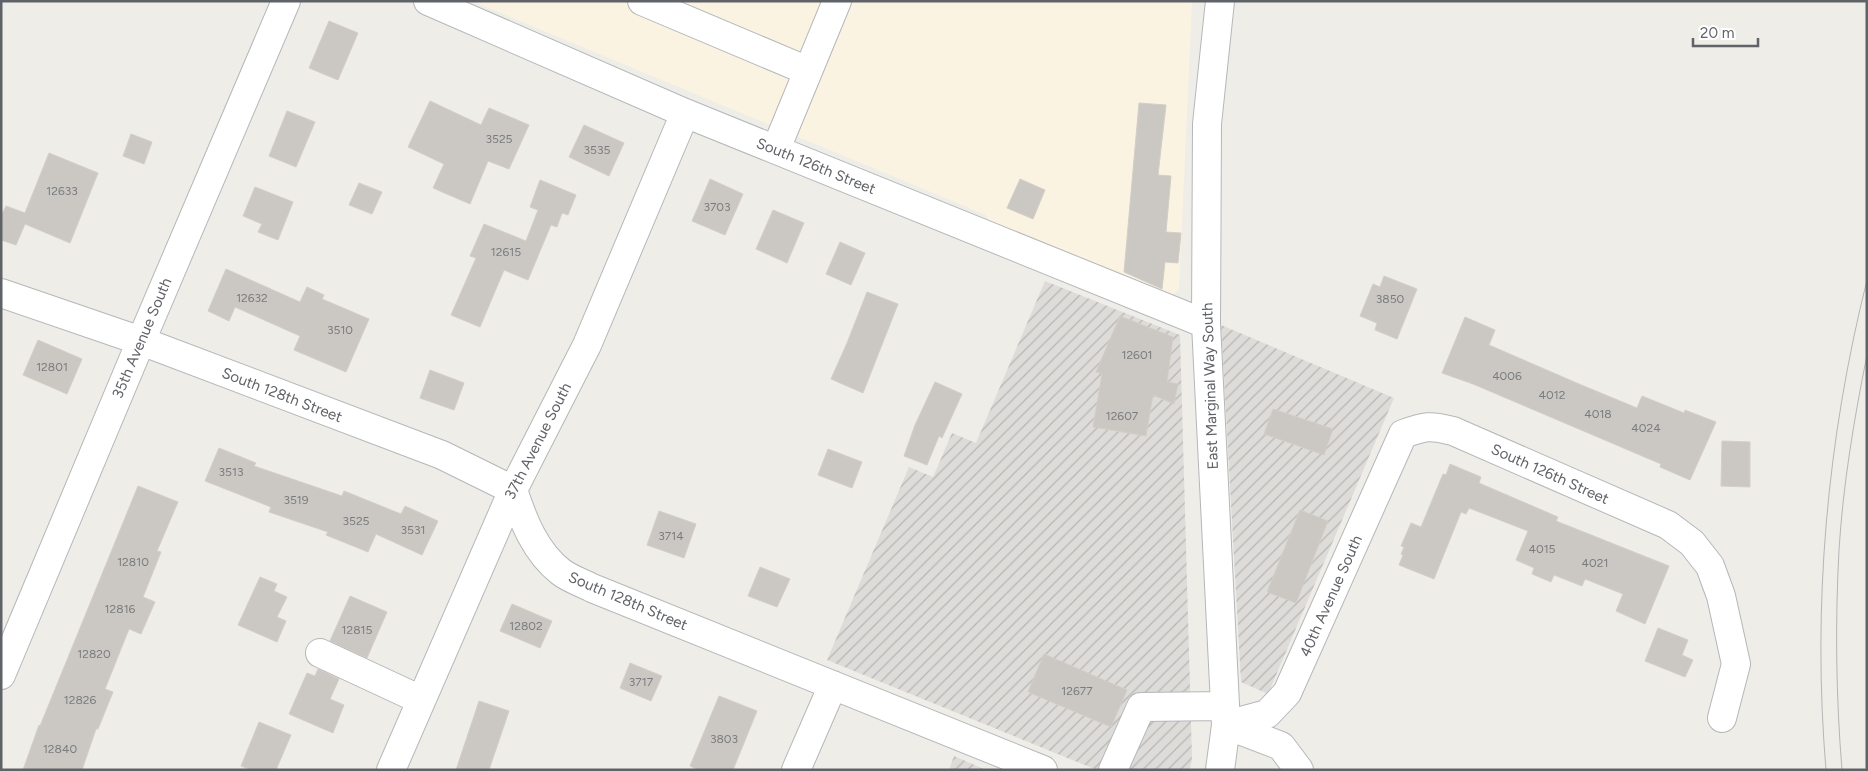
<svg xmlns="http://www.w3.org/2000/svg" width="1868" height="771" font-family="Figtree,sans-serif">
<defs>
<pattern id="industrial-furrows" width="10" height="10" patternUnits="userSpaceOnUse" patternTransform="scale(1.25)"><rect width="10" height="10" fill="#dedcd9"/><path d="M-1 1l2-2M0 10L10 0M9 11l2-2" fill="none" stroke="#b7b6b4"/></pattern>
</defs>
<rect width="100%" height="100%" fill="#efede7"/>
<path fill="#fbf3e1" d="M 472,1 L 1192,1 L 1179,290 L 1171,295 L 1163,295 L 991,225 L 986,215 Z"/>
<path fill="url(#industrial-furrows)" d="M 1045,281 L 1180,335 L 1192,758 L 1190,770 L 1097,770 L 827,660 L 909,467 L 933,477 L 952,433 L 976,443 Z
M 1221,325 L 1394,398 L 1268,694 L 1241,682 Z
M 954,756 L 986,770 L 949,770 Z"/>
<path fill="#cbc8c4" stroke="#d3cec6" d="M 329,21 L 358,33 L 338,80 L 309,68 Z
M 430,101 L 481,125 L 489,108 L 529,125 L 509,169 L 488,161 L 470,204 L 433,188 L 444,164 L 408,147 Z
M 1139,103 L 1166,105 L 1158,175 L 1171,176 L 1166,232 L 1181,233 L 1178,263 L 1165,262 L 1162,289 L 1124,272 Z
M 287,111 L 315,122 L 296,167 L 269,156 Z
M 584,125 L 624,143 L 609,176 L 569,157 Z
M 131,134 L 152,142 L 144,164 L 123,156 Z
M 49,153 L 98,173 L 70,243 L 25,224 L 16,245 L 1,240 L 1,216 L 6,206 L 25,213 Z
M 710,179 L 743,194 L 725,235 L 692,221 Z
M 1020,179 L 1045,190 L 1033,219 L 1007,208 Z
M 540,180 L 576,195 L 568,215 L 562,213 L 557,227 L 551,225 L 528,280 L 504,270 L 480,327 L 451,315 L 476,258 L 470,256 L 484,224 L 526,241 L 538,210 L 530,207 Z
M 359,183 L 382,192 L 372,214 L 349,205 Z
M 255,187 L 293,202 L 278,240 L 258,232 L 262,224 L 243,216 Z
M 773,210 L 804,223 L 787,263 L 756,249 Z
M 840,242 L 865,253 L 851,285 L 826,274 Z
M 226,269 L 300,302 L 307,287 L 324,295 L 322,299 L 369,319 L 346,372 L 294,350 L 300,336 L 235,307 L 229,321 L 208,311 Z
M 1384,276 L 1417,289 L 1397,339 L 1375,330 L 1377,323 L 1360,316 L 1373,284 L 1380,287 Z
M 867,292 L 898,304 L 863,393 L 831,379 L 847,343 Z
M 1120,316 L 1173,337 L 1167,382 L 1178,384 L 1174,404 L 1153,395 L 1146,436 L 1093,427 L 1102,374 L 1096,372 Z
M 1465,317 L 1495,330 L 1489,345 L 1579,384 L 1637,408 L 1642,396 L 1684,413 L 1685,410 L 1716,422 L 1690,480 L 1660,467 L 1661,464 L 1473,384 L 1442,373 Z
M 38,340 L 82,359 L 67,394 L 23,375 Z
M 430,370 L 464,383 L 454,410 L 420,398 Z
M 935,382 L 962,394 L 942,438 L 939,436 L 927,465 L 904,456 L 915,425 Z
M 1273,409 L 1333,429 L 1324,455 L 1264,434 Z
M 1722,441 L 1750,442 L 1750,487 L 1721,486 Z
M 219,448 L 256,463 L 254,466 L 342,496 L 344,491 L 401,514 L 405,506 L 438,521 L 422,555 L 376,534 L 368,552 L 326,535 L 328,532 L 269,512 L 271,507 L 205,481 Z
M 828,449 L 862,462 L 852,488 L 818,475 Z
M 1450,464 L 1481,477 L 1479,483 L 1558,517 L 1556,521 L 1669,566 L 1645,624 L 1616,611 L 1623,594 L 1585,579 L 1582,586 L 1554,575 L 1551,582 L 1532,574 L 1534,568 L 1516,560 L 1528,531 L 1469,508 L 1466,514 L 1461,512 L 1434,579 L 1399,565 L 1403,555 L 1401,554 L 1404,547 L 1401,546 L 1411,523 L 1421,527 L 1443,474 L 1446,475 Z
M 138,486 L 178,502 L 157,551 L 161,552 L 143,597 L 155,602 L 141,634 L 129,629 L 105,689 L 113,692 L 98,729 L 96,729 L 82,770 L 23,770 L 39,725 L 40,726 Z
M 1300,510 L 1328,521 L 1296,603 L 1267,592 Z
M 659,511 L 696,524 L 684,558 L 647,545 Z
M 760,567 L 790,579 L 777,607 L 748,596 Z
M 260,577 L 277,584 L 274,591 L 287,597 L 277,617 L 286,621 L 277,642 L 238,625 Z
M 350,596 L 387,612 L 367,658 L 330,641 Z
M 512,604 L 552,621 L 540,648 L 500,631 Z
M 1658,628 L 1688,640 L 1682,655 L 1693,660 L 1685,677 L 1645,661 Z
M 1044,654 L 1127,690 L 1111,727 L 1028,692 Z
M 630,663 L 662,676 L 651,701 L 620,688 Z
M 318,669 L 339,679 L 330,699 L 344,705 L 333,733 L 289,714 L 307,673 L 315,676 Z
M 719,696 L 757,711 L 733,770 L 699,770 L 690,766 Z
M 479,701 L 509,711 L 489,770 L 456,770 Z
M 259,722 L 291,735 L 276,770 L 252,770 L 241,766 Z"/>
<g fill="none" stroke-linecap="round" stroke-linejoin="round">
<defs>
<path id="minor" d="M 428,1 L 685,113 L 1206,324
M 642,1 L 808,71
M 776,149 L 837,1
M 1,293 L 141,341 L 442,455 L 513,490 C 523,520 535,552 561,572 C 570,579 583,583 592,588 L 1043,770
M 320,653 L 421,700
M 1,675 L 141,341 L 286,1
M 1226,725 L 1267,714 L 1287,693 L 1403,434 C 1425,426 1430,425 1453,431 L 1668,525 L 1692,543 L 1710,566 L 1721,596 L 1736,664 L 1722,718
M 1226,725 L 1281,746 L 1299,770
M 391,770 L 513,490 L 587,345 L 685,113
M 796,770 L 833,685
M 1113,770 L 1141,707 L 1225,706
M 1220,770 L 1226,725 L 1206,324 L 1207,124 L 1220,1"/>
</defs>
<use href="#minor" stroke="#b4b7ba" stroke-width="30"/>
<use href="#minor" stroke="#fff" stroke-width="28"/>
<path stroke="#b5b6b6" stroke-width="1" d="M 1826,770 C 1812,606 1827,439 1867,280
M 1842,770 C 1836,697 1835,623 1839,550 C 1843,485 1854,419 1867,355"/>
</g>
<g text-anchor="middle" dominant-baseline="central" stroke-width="5" stroke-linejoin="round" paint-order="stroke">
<g font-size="12" fill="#7a7c7e">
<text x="499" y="139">3525</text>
<text x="597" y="150">3535</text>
<text x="62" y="191">12633</text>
<text x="717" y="207">3703</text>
<text x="506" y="252">12615</text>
<text x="252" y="298">12632</text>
<text x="1390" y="299">3850</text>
<text x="340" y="330">3510</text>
<text x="1137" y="355">12601</text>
<text x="52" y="367">12801</text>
<text x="1507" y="376">4006</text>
<text x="1552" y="395">4012</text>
<text x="1598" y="414">4018</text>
<text x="1122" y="416">12607</text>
<text x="1646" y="428">4024</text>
<text x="231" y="472">3513</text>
<text x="296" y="500">3519</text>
<text x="356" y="521">3525</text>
<text x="413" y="530">3531</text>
<text x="671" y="536">3714</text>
<text x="1542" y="549">4015</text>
<text x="133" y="562">12810</text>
<text x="1595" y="563">4021</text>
<text x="120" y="609">12816</text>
<text x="526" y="626">12802</text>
<text x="357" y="630">12815</text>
<text x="94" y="654">12820</text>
<text x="641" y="682">3717</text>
<text x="1077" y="691">12677</text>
<text x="80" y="700">12826</text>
<text x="724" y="739">3803</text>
<text x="60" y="749">12840</text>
</g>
<g font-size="15" fill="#5f6266" stroke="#fff">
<text transform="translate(816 166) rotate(22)">South 126th Street</text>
<text transform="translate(142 338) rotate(-67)">35th Avenue South</text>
<text transform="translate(1210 386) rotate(-92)">East Marginal Way South</text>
<text transform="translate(282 395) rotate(21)">South 128th Street</text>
<text transform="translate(538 441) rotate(-63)">37th Avenue South</text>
<text transform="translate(1550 474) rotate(24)">South 126th Street</text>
<text transform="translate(1331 596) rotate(-66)">40th Avenue South</text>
<text transform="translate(628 601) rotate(23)">South 128th Street</text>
</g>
</g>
<rect width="1868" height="771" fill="none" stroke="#5f6266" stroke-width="5"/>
<path d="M1693 38v8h65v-8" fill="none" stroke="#5f6266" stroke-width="2.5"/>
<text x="1700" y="38" font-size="15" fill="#5f6266" stroke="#ffffff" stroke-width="4" paint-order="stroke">20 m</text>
</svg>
